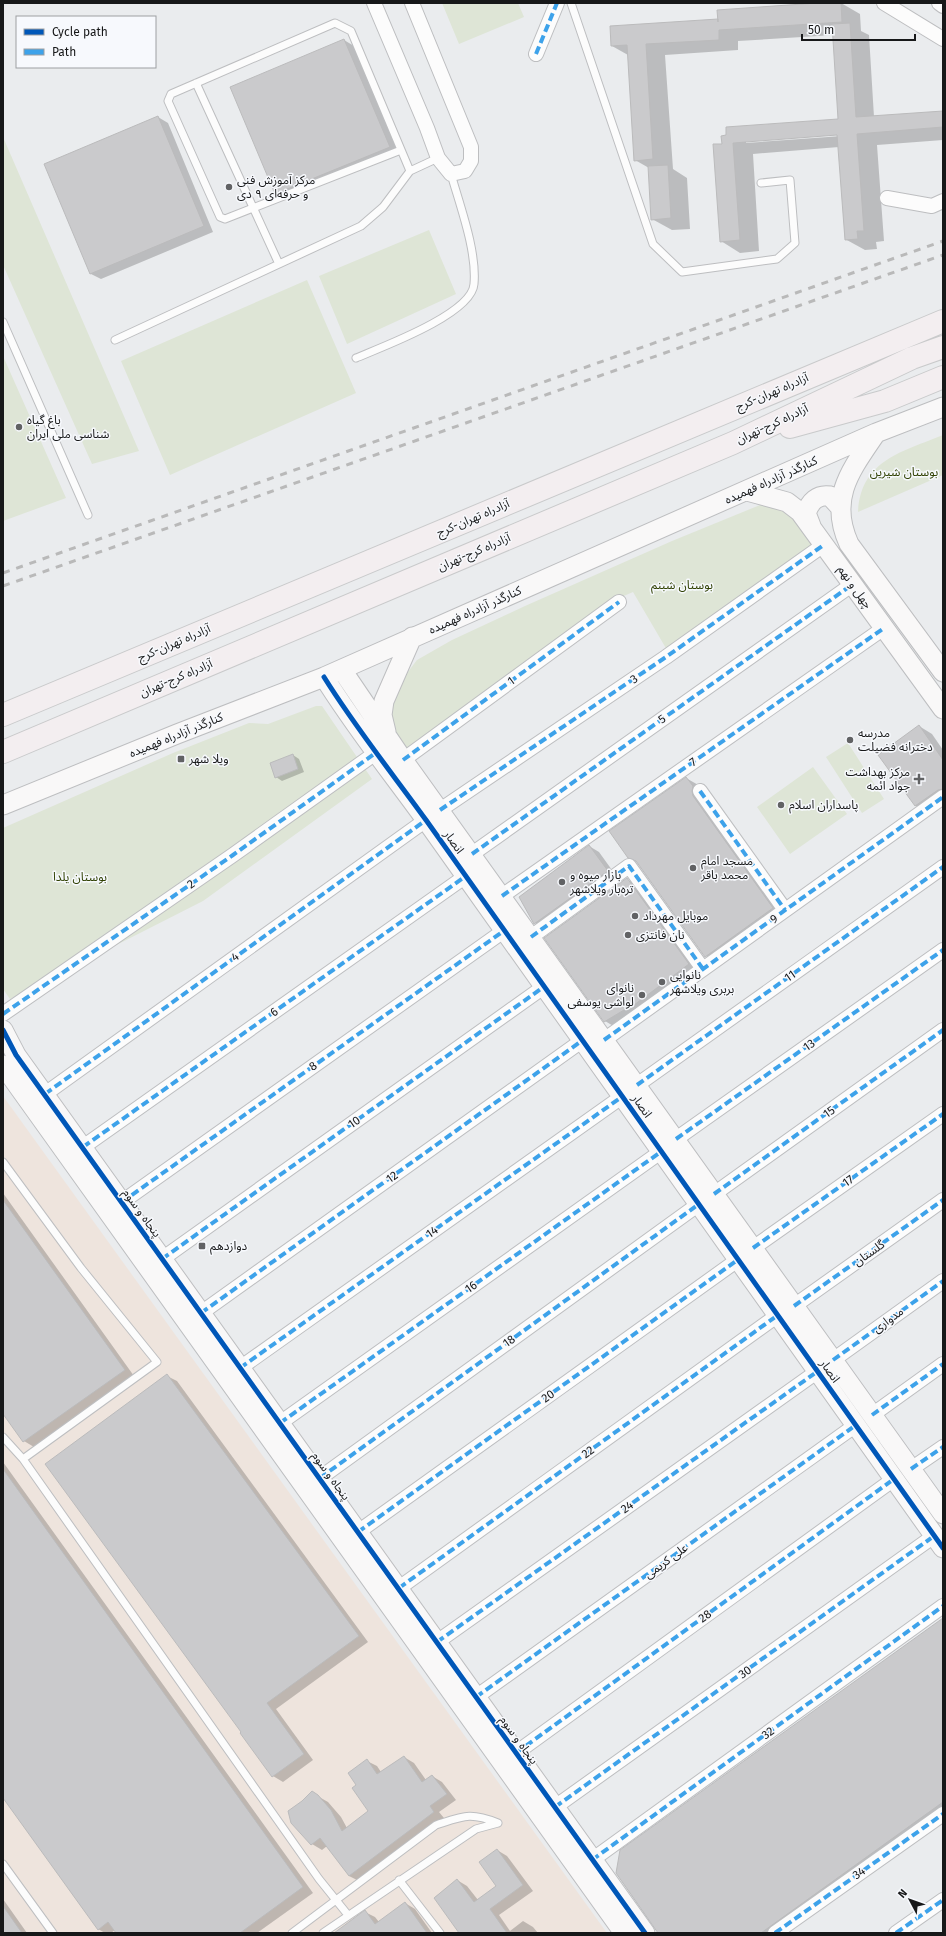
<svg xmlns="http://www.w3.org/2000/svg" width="946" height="1936" font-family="'Fira Sans','Noto Sans Arabic',sans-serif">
<rect width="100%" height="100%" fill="#eaecee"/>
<path fill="#eee4dd" d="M 3,1096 L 607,1933 L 3,1933 Z"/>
<path fill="#dee5d6" d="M 442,3 L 518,3 L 524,17 L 459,44 Z
M 3,137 L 139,451 L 92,464 L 3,265 Z
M 429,230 L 456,294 L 347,344 L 319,276 Z
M 307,280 L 356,393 L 170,475 L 121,361 Z
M 3,356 L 66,498 L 3,521 Z
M 943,435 L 943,475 L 858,512 C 861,460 902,452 943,435 Z
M 760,505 C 789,505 798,522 817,542 L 667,650 L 633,592 L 610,602 L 405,753 L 393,731 L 390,716 L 393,700 L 401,681 L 417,660 L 452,640 L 525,606 L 672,541 Z
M 316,706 L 322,706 L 372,779 L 203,901 L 10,999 L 3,989 L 3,828 L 173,753 L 249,723 L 268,724 Z
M 848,743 L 884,799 L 862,813 L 826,757 Z
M 813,767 L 847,814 L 790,854 L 757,807 Z"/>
<path fill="#0003" fill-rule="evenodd" d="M 834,3 L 841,3 L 860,14 L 861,31 L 869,35 L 874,117 L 943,112 L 943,140 L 877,145 L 884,241 L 876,242 L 877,249 L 865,250 L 845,239 L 839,147 L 753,154 L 759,251 L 740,253 L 721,241 L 723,145 L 839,120 L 834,35 L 738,41 L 738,50 L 665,55 L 673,169 L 687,178 L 690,229 L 672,230 L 652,219 L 649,168 L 635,160 L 628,55 L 612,46 L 718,20 ZM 842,134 L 842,136 L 746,143 L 746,141 Z
M 344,40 L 354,46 L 399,153 L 286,199 L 276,193 Z
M 158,117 L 168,123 L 213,232 L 101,279 L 91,274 Z
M 919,726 L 932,734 L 943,750 L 943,804 L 929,813 L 916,806 L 879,755 Z
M 293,755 L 299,759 L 304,772 L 282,781 L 276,777 Z
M 686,778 L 700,786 L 786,916 L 719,964 L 706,956 L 638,863 L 628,857 Z
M 589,846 L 599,852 L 617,877 L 545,929 L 535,923 L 520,897 Z
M 628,880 L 638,885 L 698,970 L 615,1027 L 605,1021 Z
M 3,1193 L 134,1376 L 34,1447 L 24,1441 L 3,1413 Z
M 167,1376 L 177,1381 L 368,1642 L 276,1709 L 313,1760 L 283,1782 L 273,1776 Z
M 3,1462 L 313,1893 L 257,1933 L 117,1933 L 115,1930 L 111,1933 L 105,1933 L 98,1929 L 3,1797 Z
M 943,1619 L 943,1814 L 778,1933 L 659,1933 Z
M 404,1757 L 414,1763 L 426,1780 L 432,1776 L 442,1782 L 456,1800 L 439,1812 L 444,1818 L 359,1881 L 349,1876 L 327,1846 L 322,1850 L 312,1844 L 292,1823 L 312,1793 L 328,1802 L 341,1817 L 347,1828 L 369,1811 L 357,1785 L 367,1761 L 377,1766 L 381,1772 Z
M 497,1850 L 507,1856 L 533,1891 L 499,1915 L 510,1931 L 523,1921 L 533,1927 L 538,1933 L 460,1933 L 435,1897 L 457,1880 L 467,1886 L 478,1900 L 497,1886 Z
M 3,1899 L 27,1933 L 3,1933 Z
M 405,1903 L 415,1909 L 432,1933 L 336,1933 L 365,1912 L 375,1917 L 379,1922 Z"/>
<path fill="#cacacc" stroke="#bbbbbc" d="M 817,3 L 841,3 L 842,22 L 719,30 L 719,40 L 646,44 L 653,159 L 634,161 L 627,45 L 611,46 L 610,26 L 718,19 L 718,22 L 717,10 Z
M 850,23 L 856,117 L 943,111 L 943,127 L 857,134 L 864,231 L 857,231 L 858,239 L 845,240 L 837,135 L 733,143 L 740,240 L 720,242 L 713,144 L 722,144 L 721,136 L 726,135 L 726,127 L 838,119 L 832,24 Z
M 344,39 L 390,147 L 275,194 L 230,87 Z
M 158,116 L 204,226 L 90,274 L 44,164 Z
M 668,165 L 671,218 L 651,220 L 648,166 Z
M 919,725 L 943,760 L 943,789 L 938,790 L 915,806 L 878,755 Z
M 293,754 L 298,769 L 275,778 L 270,763 Z
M 686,777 L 693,786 L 692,791 L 693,796 L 773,908 L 705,957 L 636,861 L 628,858 L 609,831 Z
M 589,845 L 608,871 L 534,924 L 519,897 Z
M 627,878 L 689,964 L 630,1008 L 629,1007 L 604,1022 L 544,938 Z
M 3,1200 L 125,1370 L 23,1442 L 3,1414 Z
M 167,1374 L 359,1636 L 267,1703 L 304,1754 L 272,1777 L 240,1733 L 241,1732 L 45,1464 Z
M 3,1469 L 303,1887 L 240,1933 L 116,1933 L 108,1922 L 98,1930 L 3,1798 Z
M 943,1618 L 943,1802 L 761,1933 L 658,1933 L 616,1873 L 620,1850 Z
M 404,1756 L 422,1782 L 432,1775 L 447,1794 L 430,1806 L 434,1812 L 349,1876 L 320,1838 L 311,1845 L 291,1823 L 288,1811 L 302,1801 L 312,1791 L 318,1795 L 331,1810 L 342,1831 L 368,1811 L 352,1788 L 356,1785 L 348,1773 L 367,1759 L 377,1774 Z
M 497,1849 L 523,1885 L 490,1909 L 507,1933 L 459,1933 L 434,1898 L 457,1879 L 474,1902 L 496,1886 L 479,1862 Z
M 405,1902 L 427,1933 L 334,1933 L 365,1910 L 375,1924 Z
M 3,1906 L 22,1933 L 3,1933 Z"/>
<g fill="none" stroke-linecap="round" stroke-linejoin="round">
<defs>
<path id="lane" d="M 571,3 L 653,244 L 682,272 L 777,259 L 795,243 L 790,180 L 761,183
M 196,83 L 279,264
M 401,150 L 225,219 L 220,217 L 168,101 L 171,94 L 335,23 L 351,31 L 410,171
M 3,322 L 88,515
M 115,340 L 361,226 L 383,207 L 410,171 L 438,158
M 356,358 C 382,347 472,314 474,284 C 477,251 460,206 451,174
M 3,1162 L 81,1268 L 157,1362 L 23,1459 L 319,1879 L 348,1915
M 3,1437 L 23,1459
M 3,1864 L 53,1933
M 399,1880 L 440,1933
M 292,1933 L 436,1825 C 464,1816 470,1812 498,1823
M 323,1933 L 476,1829 L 498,1823"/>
<path id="street" d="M 374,3 L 427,128 L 438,158 L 451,174 L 465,171 L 471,161 L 471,147 L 412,3
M 884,3 L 943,39
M 939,3 L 943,6
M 536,54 L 557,3
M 887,198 L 932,206 L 943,201
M 403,760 L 619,602
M 700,791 L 785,910
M 440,810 L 666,657 L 825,544
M 472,854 L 853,584
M 502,896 L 884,628
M 531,937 L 629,866 L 703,969
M 3,1014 L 233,855 L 377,752
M 604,1040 L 943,797
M 637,1085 L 943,867
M 45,1094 L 426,820
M 676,1139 L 943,950
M 83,1147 L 466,876
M 714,1194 L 943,1030
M 122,1202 L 505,930
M 753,1248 L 943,1114
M 162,1259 L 545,986
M 794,1306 L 943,1200
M 201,1313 L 583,1040
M 833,1360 L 943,1281
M 240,1368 L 623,1096
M 872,1415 L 943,1364
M 280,1423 L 662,1151
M 911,1469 L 943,1447
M 320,1478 L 699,1204
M 358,1532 L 739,1259
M 399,1588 L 778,1315
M 437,1642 L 818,1371
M 476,1697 L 856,1425
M 516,1753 L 894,1479
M 555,1807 L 934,1536
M 592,1860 L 943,1606
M 775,1933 L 943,1814
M 896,1933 L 943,1900"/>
<path id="secondary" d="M 876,433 C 851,470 828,498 849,544 L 943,672
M 747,491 L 787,502 L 800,512 L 943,709
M 811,526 L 806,513 C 810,502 817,494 830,496 L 840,507
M 342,670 L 403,760 L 943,1514
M 324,677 C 355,727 392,773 426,820 L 943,1548
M 386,732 L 382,715 L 384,701 L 412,637
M 3,805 L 177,734 L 324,677 L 876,433 L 943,407
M 3,1030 L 16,1055 L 645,1933
M 3,1065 L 624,1933"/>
<path id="highway" d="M 790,427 L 885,401 L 943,377
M 3,715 L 943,321
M 3,752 L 733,443 L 912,358 L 943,347"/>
</defs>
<use href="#lane" stroke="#bdbec0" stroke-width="9"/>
<use href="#street" stroke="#bdbec0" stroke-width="16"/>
<use href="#secondary" stroke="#bdbec0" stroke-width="21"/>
<use href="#highway" stroke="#c9cacb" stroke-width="24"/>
<use href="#lane" stroke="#fcfcfc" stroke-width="7"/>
<use href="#street" stroke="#fcfcfc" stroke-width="14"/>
<use href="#secondary" stroke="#f9f8f8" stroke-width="19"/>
<use href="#highway" stroke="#f3eef0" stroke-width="22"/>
<path stroke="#b9b9b9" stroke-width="3" stroke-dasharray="7 7" stroke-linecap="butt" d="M 3,573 L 943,241
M 3,586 L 943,255"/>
<path stroke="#3da2ea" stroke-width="4" stroke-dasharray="8 4" stroke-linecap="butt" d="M 536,54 L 557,3
M 403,760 L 619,602
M 700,791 L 785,910
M 440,810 L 666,657 L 825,544
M 472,854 L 853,584
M 502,896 L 884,628
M 531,937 L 629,866 L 703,969
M 3,1014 L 233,855 L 377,752
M 604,1040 L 943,797
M 637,1085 L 943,867
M 45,1094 L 426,820
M 676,1139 L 943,950
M 83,1147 L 466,876
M 714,1194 L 943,1030
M 122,1202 L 505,930
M 753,1248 L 943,1114
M 162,1259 L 545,986
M 794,1306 L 943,1200
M 201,1313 L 583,1040
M 833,1360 L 943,1281
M 240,1368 L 623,1096
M 872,1415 L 943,1364
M 280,1423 L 662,1151
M 911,1469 L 943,1447
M 320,1478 L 699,1204
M 358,1532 L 739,1259
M 399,1588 L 778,1315
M 437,1642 L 818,1371
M 476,1697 L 856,1425
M 516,1753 L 894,1479
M 555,1807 L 934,1536
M 592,1860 L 943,1606
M 775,1933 L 943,1814
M 896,1933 L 943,1900"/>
<defs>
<path id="cycleway" d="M 324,677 C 355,727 392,773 426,820 L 943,1548
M 3,1030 L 16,1055 L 645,1933"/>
</defs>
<use href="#cycleway" stroke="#f7f9fd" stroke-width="8"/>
<use href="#cycleway" stroke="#0057b8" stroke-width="5"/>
</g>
<g fill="#616264" stroke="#f7f9fd" stroke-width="1.5">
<circle cx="229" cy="187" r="4"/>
<circle cx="19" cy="427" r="4"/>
<circle cx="850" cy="740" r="4"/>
<rect x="177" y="755" width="8" height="8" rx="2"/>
<path d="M917 773h4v4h4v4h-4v4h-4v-4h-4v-4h4z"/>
<circle cx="781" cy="805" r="4"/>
<circle cx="693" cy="868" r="4"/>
<circle cx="562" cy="882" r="4"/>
<circle cx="635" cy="916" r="4"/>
<circle cx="628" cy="935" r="4"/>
<circle cx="662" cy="982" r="4"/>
<circle cx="642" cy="995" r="4"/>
<rect x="198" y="1242" width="8" height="8" rx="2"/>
</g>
<g text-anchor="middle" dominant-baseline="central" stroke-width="3" stroke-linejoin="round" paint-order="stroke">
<g font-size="12" fill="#171819" stroke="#f7f9fd" text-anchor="start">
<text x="237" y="180">مرکز آموزش فنی<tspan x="237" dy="14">و حرفه‌ای ۹ دی</tspan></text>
<text x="27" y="420">باغ گیاه‌<tspan x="27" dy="14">شناسی ملی ایران</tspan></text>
<text x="858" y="733">مدرسه<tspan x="858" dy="14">دخترانه فضیلت</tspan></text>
<text x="189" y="759">ویلا شهر</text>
<text x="910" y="772" text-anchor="end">مرکز بهداشت<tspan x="910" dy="14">جواد ائمه</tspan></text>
<text x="789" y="805">پاسداران اسلام</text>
<text x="701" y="861">مسجد امام<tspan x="701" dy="14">محمد باقر</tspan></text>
<text x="570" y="875">بازار میوه و<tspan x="570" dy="14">تره‌بار ویلاشهر</tspan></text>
<text x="643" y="916">موبایل مهرداد</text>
<text x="636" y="935">نان فانتزی</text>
<text x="670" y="975">نانوایی<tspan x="670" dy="14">بربری ویلاشهر</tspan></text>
<text x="634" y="988" text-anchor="end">نانوای<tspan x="634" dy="14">لواشی یوسفی</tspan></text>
<text x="210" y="1246">دوازدهم</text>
</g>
<g font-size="12" fill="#171819" stroke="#f7f9fd">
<text transform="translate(772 392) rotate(-23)">آزادراه تهران-کرج</text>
<text transform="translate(772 424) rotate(-25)">آزادراه کرج-تهران</text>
<text transform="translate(771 480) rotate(-24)">کنارگذر آزادراه فهمیده</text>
<text transform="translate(473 518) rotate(-23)">آزادراه تهران-کرج</text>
<text transform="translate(474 552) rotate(-23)">آزادراه کرج-تهران</text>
<text transform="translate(855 587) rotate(55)">چهل و نهم</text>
<text transform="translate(475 610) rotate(-24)">کنارگذر آزادراه فهمیده</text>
<text transform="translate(174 643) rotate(-23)">آزادراه تهران-کرج</text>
<text transform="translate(176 678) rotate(-23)">آزادراه کرج-تهران</text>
<text transform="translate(634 679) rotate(-34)">3</text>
<text transform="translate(511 681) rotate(-36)">1</text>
<text transform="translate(662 719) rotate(-35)">5</text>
<text transform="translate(176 735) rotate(-22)">کنارگذر آزادراه فهمیده</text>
<text transform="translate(693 762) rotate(-34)">7</text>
<text transform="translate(454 842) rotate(55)">انصار</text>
<text transform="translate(191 884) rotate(-35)">2</text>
<text transform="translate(774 919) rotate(-36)">9</text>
<text transform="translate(235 957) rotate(-36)">4</text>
<text transform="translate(790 976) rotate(-35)">11</text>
<text transform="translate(274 1012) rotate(-35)">6</text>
<text transform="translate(809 1045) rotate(-35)">13</text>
<text transform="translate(313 1066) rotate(-35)">8</text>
<text transform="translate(642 1106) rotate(55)">انصار</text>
<text transform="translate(829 1112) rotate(-36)">15</text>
<text transform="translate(354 1122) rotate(-35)">10</text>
<text transform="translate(392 1177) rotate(-36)">12</text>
<text transform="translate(848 1181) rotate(-35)">17</text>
<text transform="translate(142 1213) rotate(54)">پنجاه و سوم</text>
<text transform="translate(432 1232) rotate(-35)">14</text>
<text transform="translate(869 1253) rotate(-35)">گلستان</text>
<text transform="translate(471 1287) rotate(-35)">16</text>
<text transform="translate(888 1320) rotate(-36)">مدواری</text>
<text transform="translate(509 1341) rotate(-36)">18</text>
<text transform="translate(830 1371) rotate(55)">انصار</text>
<text transform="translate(548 1396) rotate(-36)">20</text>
<text transform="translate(588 1452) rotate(-36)">22</text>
<text transform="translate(331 1476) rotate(54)">پنجاه و سوم</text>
<text transform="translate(627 1507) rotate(-35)">24</text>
<text transform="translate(666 1561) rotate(-36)">علی کریمی</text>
<text transform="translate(705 1616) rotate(-36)">28</text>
<text transform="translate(745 1672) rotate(-36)">30</text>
<text transform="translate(768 1733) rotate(-36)">32</text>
<text transform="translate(519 1740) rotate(54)">پنجاه و سوم</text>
<text transform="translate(859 1873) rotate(-35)">34</text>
</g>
<g font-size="12" fill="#2f4002" stroke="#f7f9fd">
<text x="904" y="472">بوستان شیرین</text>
<text x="682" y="585">بوستان شبنم</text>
<text x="80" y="877">بوستان یلدا</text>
</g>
</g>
<rect width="946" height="1936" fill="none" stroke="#171819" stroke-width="8"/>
<rect x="16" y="16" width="140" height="52" fill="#f7f9fd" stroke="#9d9fa2"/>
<rect x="24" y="29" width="20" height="6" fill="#0057b8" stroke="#9d9fa2"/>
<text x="52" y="36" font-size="12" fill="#171819">Cycle path</text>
<rect x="24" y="49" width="20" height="6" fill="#3da2ea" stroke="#9d9fa2"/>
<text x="52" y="56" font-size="12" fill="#171819">Path</text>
<g transform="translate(910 1900) rotate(311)" stroke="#f7f9fd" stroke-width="3" paint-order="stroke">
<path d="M0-3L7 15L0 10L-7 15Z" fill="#171819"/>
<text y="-6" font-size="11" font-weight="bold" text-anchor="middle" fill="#171819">N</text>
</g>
<path d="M802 34v6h113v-6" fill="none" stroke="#171819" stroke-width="2"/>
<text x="808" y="34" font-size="12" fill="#171819" stroke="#f7f9fd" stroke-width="3" paint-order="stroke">50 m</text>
</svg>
